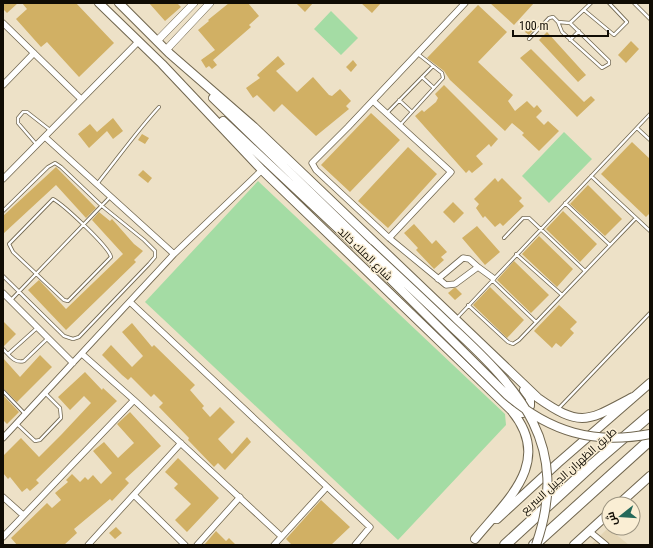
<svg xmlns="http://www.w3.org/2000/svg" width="653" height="548" font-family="'Roboto Condensed',Cairo,sans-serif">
<rect width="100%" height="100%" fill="#ede1c7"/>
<path fill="#e4d5b4" d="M 608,528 L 629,545 L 591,545 Z"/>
<path fill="#a4dca4" d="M 331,11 L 358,38 L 341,55 L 314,29 Z
M 564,132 L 592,159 L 549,203 L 522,176 Z
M 258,181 L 505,414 L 506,425 L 398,540 L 145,302 Z"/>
<path fill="#d1b064" d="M 3,3 L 18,3 L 7,13 L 3,9 Z
M 22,3 L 76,3 L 114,43 L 79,77 L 47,42 L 41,47 L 16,19 L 27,9 Z
M 149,3 L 177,3 L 181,7 L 165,21 Z
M 229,3 L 248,3 L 259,16 L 249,25 L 251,27 L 213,60 L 217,65 L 212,69 L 209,66 L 206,68 L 201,60 L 215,50 L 198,30 L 209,21 L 208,20 Z
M 296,3 L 313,3 L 305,12 Z
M 361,3 L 381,3 L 372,13 Z
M 490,3 L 534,3 L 514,25 Z
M 478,5 L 507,32 L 478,62 L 513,95 L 508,101 L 515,111 L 527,101 L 534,108 L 537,105 L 542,111 L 536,117 L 544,125 L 548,121 L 559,131 L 539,151 L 522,135 L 524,133 L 512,123 L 505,131 L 450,80 L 444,71 L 427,58 Z
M 533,23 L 537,26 L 529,35 L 525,32 Z
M 547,32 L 586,75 L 578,82 L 539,40 Z
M 631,41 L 639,49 L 626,63 L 618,55 Z
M 531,49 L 584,102 L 591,96 L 595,100 L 577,117 L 520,58 Z
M 278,56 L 285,64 L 276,71 L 297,92 L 313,77 L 329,95 L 332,96 L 340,89 L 351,101 L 346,106 L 349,109 L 316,136 L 282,104 L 274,112 L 257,95 L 253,98 L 246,88 L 260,78 L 257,75 Z
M 353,60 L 357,65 L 351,72 L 346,67 Z
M 444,85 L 498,139 L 491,147 L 489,144 L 476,156 L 483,164 L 472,173 L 469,170 L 466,173 L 415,116 L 422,110 L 424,112 L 436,102 L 438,98 L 435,94 Z
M 371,113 L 400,140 L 350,192 L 321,165 Z
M 113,118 L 123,131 L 113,139 L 107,131 L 89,148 L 78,134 L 90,124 L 97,132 Z
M 142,134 L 149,138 L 145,144 L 138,140 Z
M 632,142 L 650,159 L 650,213 L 646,217 L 601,174 Z
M 408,147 L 437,174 L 388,228 L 358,201 Z
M 56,167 L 96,208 L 86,218 L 56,185 L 3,234 L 3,216 Z
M 143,170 L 152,178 L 148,183 L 138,175 Z
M 495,178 L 498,182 L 502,178 L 522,198 L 519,201 L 524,206 L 503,226 L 500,223 L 495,227 L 485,216 L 483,218 L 476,208 L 479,204 L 474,199 Z
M 588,185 L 622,219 L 605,236 L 570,204 Z
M 453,202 L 464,213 L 454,223 L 443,212 Z
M 563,211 L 597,244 L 580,262 L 546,229 Z
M 99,212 L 110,221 L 112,219 L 134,244 L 143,251 L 134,260 L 136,262 L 66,330 L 28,290 L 39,280 L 66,309 L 123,254 L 92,220 Z
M 414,224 L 432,244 L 436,240 L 447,252 L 441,257 L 444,260 L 434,269 L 416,250 L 418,248 L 404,233 Z
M 477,226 L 500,252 L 485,265 L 462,238 Z
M 539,236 L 573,269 L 557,287 L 522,254 Z
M 514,261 L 549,295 L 531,313 L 497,280 Z
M 490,287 L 524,320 L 507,338 L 473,305 Z
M 454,288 L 456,288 L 462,294 L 455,300 L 448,293 Z
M 559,305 L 577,322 L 570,329 L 574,333 L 561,347 L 556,343 L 552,348 L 534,331 Z
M 3,321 L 16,334 L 4,346 L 3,346 Z
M 132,323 L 152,347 L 154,345 L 195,385 L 190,390 L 204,406 L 202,408 L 210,417 L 220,407 L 235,422 L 218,439 L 232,454 L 247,437 L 251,442 L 225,470 L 218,463 L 214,467 L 188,440 L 189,438 L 159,407 L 163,403 L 154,394 L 151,397 L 131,377 L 128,380 L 122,375 L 102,355 L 111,345 L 132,367 L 143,356 L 122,332 Z
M 40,355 L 52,367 L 17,402 L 3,388 L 3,358 L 20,377 Z
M 85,372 L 102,390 L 103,388 L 117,401 L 36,480 L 39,483 L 30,491 L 27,488 L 22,492 L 10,477 L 8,479 L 3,473 L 3,456 L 21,438 L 39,457 L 61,435 L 91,403 L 84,396 L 70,410 L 58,397 Z
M 3,395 L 19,412 L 7,424 L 3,420 Z
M 130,412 L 161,446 L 125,479 L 129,483 L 112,501 L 110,499 L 74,529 L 77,533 L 64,545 L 17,545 L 11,538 L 47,503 L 52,508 L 61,500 L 55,493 L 68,482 L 66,480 L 72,474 L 80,482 L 85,477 L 88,480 L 93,475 L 101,484 L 112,473 L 93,451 L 104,442 L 118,458 L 134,443 L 117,424 Z
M 178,458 L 219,498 L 187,532 L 175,520 L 191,504 L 174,488 L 178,484 L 165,472 Z
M 321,500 L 350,527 L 331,545 L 292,545 L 286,539 Z
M 116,527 L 122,533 L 115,539 L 109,533 Z
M 216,531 L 226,541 L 229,538 L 236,545 L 204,545 Z"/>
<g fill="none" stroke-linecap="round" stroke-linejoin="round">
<defs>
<path id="service" d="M 634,3 L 650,19
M 584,10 L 614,35 L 627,22 L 609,3
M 570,23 L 591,3
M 529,39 L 549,18 L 553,17 L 558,22 L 562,32 L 602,68 L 609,64 L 609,61 L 570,23 L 558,22
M 570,40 L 579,31
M 422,77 L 434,88
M 399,100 L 412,112
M 387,113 L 433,66
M 400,125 L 443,78 L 442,73 L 418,54
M 637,128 L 650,140
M 37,145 L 18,123 L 18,118 L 23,112 L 27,112 L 50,130
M 591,176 L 650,231
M 97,184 C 118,158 137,131 159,107
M 53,199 C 64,205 109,247 111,257 L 68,301 L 64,300 L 13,252 L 9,244 Z
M 565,203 L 610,245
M 3,211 L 48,167 L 55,163 L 61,167 L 102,206 L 144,240 L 155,251 L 155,257 L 149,264 L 79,337 L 73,339 L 64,336 L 3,276
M 504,238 L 523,218 L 529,218 L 585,271
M 516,254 L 562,295
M 492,280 L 536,322
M 11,300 L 110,197
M 468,305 L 508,342 L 513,344 L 519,340 L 636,218
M 456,319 L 650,114
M 3,349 C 9,355 15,364 24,361 L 48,338
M 8,354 L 37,328
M 3,391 L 25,414
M 558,409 L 650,313
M 17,424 L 35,441 L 40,440 L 61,418 L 60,408 L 45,393"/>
<path id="minor" d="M 465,3 L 348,127 L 312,163 L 316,170 L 389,238 L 446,285 L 455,284 L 478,267 L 493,278
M 3,23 L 81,99
M 3,85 L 34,53
M 373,101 L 451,172 L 389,238
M 45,137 L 174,254
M 3,179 L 139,41
M 438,279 L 463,258 L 469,259 L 478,267
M 3,293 L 73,363
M 130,302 L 370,527 L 355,545
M 82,354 L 134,400 L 281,536
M 3,438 L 174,254 L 262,170
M 134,495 L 185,545
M 3,497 L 23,515
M 589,531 L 606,545
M 3,537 L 134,400
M 88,545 L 181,443
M 197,545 L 240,497
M 274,545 L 327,487"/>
<path id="tertiary" d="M 157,41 L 194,3
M 166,50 L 210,3"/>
<path id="primary" d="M 99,3 L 162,64 L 262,170 L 511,410 C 554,461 508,499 475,539
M 119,3 L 169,53 L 254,127 L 538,398 C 582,429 589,420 633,397
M 213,98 L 368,248
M 223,121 L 363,252
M 512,410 L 516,413 L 523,413 L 530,406 L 530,398 L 524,390
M 619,504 L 650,476
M 497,519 L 558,463 L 650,383
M 574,545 L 609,513"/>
<path id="motorway" d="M 505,545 L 593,464 L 650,415
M 534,545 L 650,440"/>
</defs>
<use href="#service" stroke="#70664f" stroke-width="4"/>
<use href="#minor" stroke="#70664f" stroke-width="7"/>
<use href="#tertiary" stroke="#70664f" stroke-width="8"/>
<use href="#primary" stroke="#70664f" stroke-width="10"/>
<use href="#motorway" stroke="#70664f" stroke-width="12"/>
<use href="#service" stroke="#fff" stroke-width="2.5"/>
<use href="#minor" stroke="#fff" stroke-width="5.5"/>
<use href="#tertiary" stroke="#fff" stroke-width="7"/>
<use href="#primary" stroke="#fff" stroke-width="8"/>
<use href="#motorway" stroke="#fff" stroke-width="10"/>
<defs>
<path id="primary-bridge" d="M 368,248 C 396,274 424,300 452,327 C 521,391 571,445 536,545
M 363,252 L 507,395 C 550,432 594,445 650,434"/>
</defs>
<use href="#primary-bridge" stroke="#70664f" stroke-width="10" stroke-linecap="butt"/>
<use href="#primary-bridge" stroke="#fff" stroke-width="8"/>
</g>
<g text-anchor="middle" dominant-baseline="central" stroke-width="3" stroke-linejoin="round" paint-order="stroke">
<g font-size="11" fill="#100c04" stroke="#faeed4">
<text transform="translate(365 254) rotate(44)">شارع الملك خالد</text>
<text transform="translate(569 471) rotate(-42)">طريق الظهران الجبيل السريع</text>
</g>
</g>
<rect width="653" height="548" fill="none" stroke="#100c04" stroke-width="8"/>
<g transform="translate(621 516) rotate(253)"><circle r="19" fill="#faeed4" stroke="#9c9481"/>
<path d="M0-3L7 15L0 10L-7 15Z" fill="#25695a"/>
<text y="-6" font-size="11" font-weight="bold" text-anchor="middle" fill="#100c04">ش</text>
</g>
<path d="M513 30v6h95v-6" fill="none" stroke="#100c04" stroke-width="2"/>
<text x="519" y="30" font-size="12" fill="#100c04" stroke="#faeed4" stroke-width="3" paint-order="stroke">100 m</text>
</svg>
